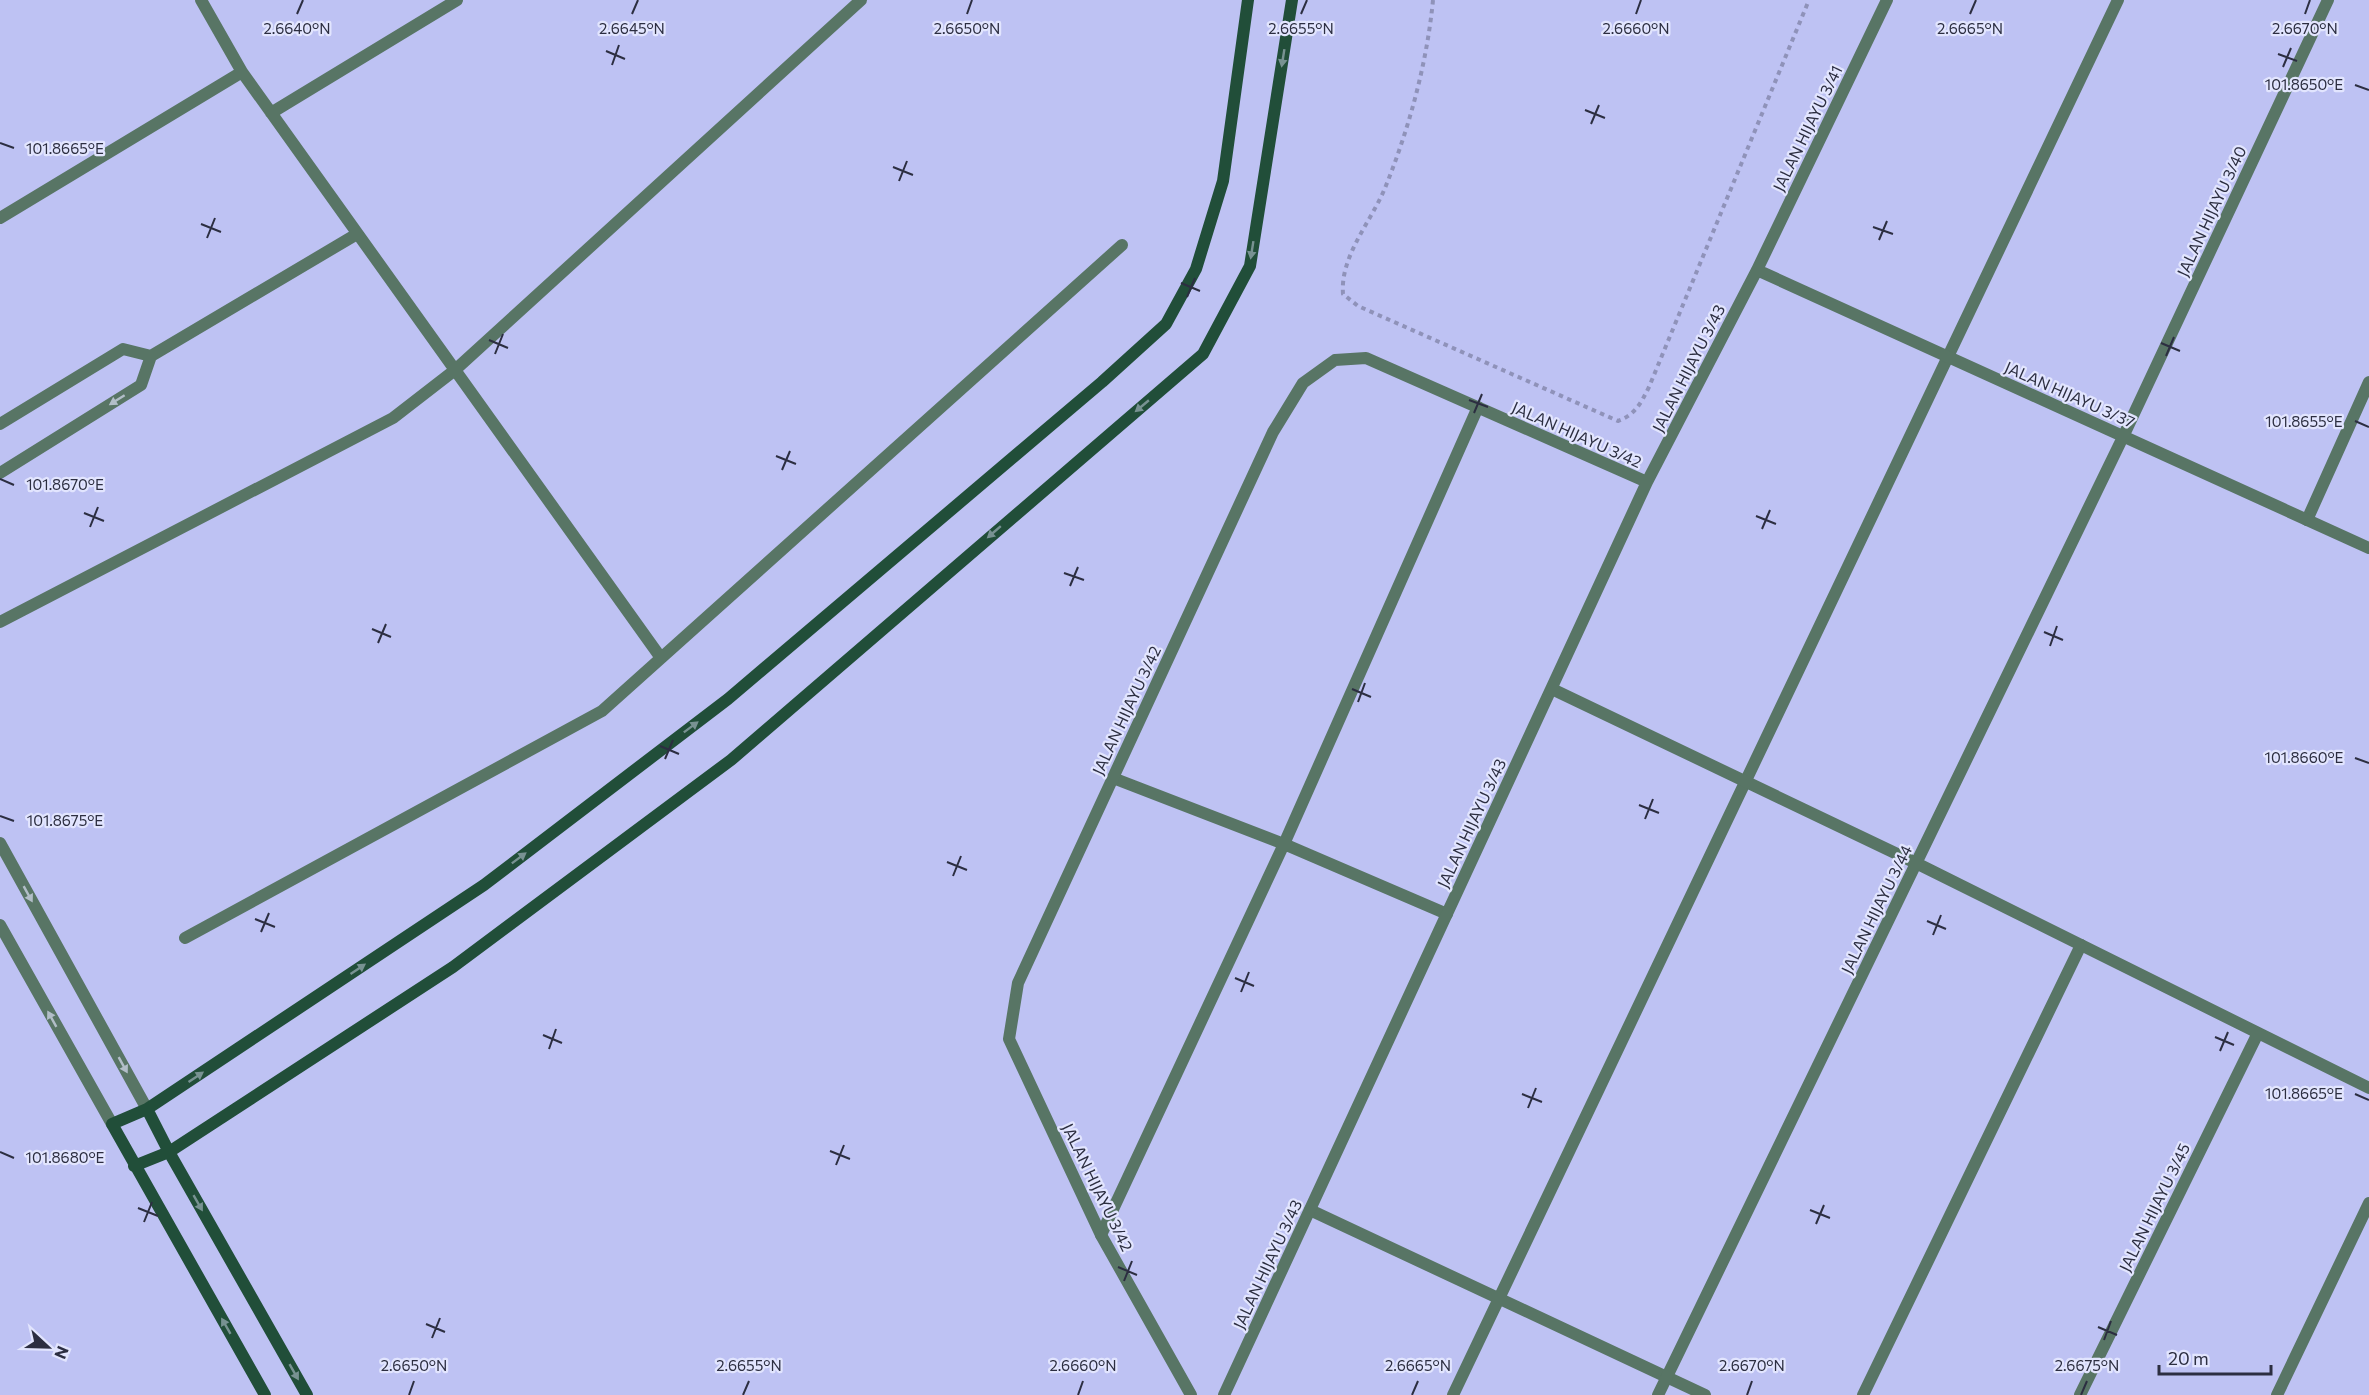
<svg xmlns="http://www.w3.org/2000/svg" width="2369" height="1395" font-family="Commissioner,sans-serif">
<rect width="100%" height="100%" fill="#bec2f3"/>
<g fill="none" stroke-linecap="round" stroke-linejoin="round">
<path stroke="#8f92b9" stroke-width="4" stroke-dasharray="4.5 4.5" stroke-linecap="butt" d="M 1433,0 C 1427,63 1409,129 1385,188 C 1371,222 1340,256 1343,294 L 1358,306 L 1618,421 C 1635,415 1641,403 1649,387 L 1809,0"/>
<path stroke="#587565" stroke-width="12" d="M 2307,520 L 2369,382
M 1113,778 L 1284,844 L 1447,914
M 1310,1210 L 1705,1395
M 1101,1235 L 1284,844 L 1478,407
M 1453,1395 L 2118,0
M 1863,1395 L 2081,945
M 2277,1395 L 2369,1203"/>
<path stroke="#587565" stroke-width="12" d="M 201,0 L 242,72 L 661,658
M 271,113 L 457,0
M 0,218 L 242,72
M 1757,270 L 2369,548
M 0,424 L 123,349 L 151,356
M 0,473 L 141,385 L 151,356 L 357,234
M 0,622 L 393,418 L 455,370 L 861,0
M 1552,689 L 1916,863 L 2369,1088
M 0,843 L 147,1109
M 0,925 L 112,1124
M 185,938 L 602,711 L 1122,245
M 1191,1395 L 1101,1235 L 1009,1039 L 1018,983 L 1273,432 L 1303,383 L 1335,360 L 1366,358 L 1647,482
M 1224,1395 L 1647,482 L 1757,270 L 1887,0
M 1658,1395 L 2123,437 L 2328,0
M 2080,1395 L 2258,1033"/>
<path stroke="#214e39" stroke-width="12" d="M 147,1109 L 169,1152 L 307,1395
M 134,1166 L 169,1152 L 453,967 L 731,760 L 1203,354 L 1250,266 L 1292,0
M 265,1395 L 112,1124 L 147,1109 L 484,885 L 728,699 L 1102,382 L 1166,324 L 1196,269 L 1223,181 L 1248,0"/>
</g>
<defs><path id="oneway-solid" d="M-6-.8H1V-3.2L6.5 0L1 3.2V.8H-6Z" transform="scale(1.5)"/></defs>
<g fill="#789292">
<use href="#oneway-solid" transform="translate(1283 58) rotate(99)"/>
<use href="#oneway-solid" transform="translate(1252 250) rotate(99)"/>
<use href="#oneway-solid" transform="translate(1142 406) rotate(140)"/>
<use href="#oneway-solid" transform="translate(994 532) rotate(139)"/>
<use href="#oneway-solid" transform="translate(691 727) rotate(-37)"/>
<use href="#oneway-solid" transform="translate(519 858) rotate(-37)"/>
<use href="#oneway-solid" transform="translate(358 969) rotate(-34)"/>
<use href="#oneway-solid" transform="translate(196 1077) rotate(-34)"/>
<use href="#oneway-solid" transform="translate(198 1203) rotate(60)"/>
<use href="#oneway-solid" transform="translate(226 1326) rotate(-120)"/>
<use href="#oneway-solid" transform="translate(294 1372) rotate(60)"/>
</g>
<g fill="#b2bec8">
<use href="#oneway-solid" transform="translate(117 400) rotate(148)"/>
<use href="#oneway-solid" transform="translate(28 894) rotate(61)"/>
<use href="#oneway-solid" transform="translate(52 1019) rotate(-119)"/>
<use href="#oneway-solid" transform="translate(123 1065) rotate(61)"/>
</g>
<path fill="none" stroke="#2c2e41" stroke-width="2" d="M 297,14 L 303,0M 632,14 L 638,0M 967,14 L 972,0M 1301,14 L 1307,0M 1636,14 L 1641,0M 1970,14 L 1976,0M 2305,14 L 2310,0M 606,51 L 625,59M 2278,54 L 2297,61M 612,65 L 619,45M 2283,67 L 2291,48M 2355,85 L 2369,90M 1585,110 L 1605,118M 1591,124 L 1599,105M 0,143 L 14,148M 893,167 L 913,175M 899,181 L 907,161M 201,224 L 221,232M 1873,227 L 1893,234M 207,238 L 215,218M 1879,240 L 1887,221M 1181,283 L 1200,291M 1187,297 L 1195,278M 489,340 L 508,348M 2161,343 L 2180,351M 495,354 L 503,334M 2166,356 L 2174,337M 1469,400 L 1488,407M 1474,413 L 1482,394M 2355,421 L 2369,427M 776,456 L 796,464M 782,470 L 790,451M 0,479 L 14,485M 84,513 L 104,521M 1756,516 L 1776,524M 90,527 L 98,507M 1762,529 L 1770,510M 1064,573 L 1084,580M 1070,586 L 1078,567M 372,629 L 391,637M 2044,632 L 2063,640M 378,643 L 386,624M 2050,646 L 2057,626M 1352,689 L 1371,697M 1358,702 L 1365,683M 660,746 L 679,754M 2355,758 L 2369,763M 665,759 L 673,740M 1639,805 L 1659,813M 0,816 L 14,821M 1645,819 L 1653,799M 947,862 L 967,870M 953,876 L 961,856M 255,919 L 275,927M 1927,921 L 1946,929M 261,932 L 269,913M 1933,935 L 1941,915M 1235,978 L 1254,986M 1241,992 L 1249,972M 543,1035 L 562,1043M 2215,1037 L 2234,1045M 549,1049 L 556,1029M 2220,1051 L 2228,1032M 1522,1094 L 1542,1102M 2355,1094 L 2369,1100M 1528,1108 L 1536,1088M 830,1151 L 850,1159M 0,1152 L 14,1158M 836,1165 L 844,1145M 138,1208 L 158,1216M 1810,1210 L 1830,1218M 144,1222 L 152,1202M 1816,1224 L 1824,1205M 1118,1267 L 1137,1275M 1124,1281 L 1132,1261M 426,1324 L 445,1332M 2098,1327 L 2117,1335M 432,1338 L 440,1318M 2104,1340 L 2111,1321M 409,1395 L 414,1381M 743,1395 L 749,1381M 1078,1395 L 1083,1381M 1412,1395 L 1418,1381M 1747,1395 L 1752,1381M 2081,1395 L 2087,1381"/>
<g text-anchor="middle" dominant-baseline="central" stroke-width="4.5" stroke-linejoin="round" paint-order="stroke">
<g font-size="16" fill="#2c2e41" stroke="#e2e5fe">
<text transform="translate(1807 128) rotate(-64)">JALAN HIJAYU 3/41</text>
<text transform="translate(2211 211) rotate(-65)">JALAN HIJAYU 3/40</text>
<text transform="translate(1688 368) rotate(-63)">JALAN HIJAYU 3/43</text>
<text transform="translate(2070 394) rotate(24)">JALAN HIJAYU 3/37</text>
<text transform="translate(1577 434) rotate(24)">JALAN HIJAYU 3/42</text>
<text transform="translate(1126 710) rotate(-65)">JALAN HIJAYU 3/42</text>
<text transform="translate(1471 823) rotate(-65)">JALAN HIJAYU 3/43</text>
<text transform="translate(1876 909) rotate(-64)">JALAN HIJAYU 3/44</text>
<text transform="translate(1098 1187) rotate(64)">JALAN HIJAYU 3/42</text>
<text transform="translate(2154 1207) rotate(-64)">JALAN HIJAYU 3/45</text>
<text transform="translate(1267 1264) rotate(-65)">JALAN HIJAYU 3/43</text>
</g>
</g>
<g font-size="15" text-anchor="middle" fill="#2c2e41" stroke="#e2e5fe" stroke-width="4.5" stroke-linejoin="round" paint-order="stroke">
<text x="297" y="34">2.6640°N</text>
<text x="632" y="34">2.6645°N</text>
<text x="967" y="34">2.6650°N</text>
<text x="1301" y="34">2.6655°N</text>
<text x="1636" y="34">2.6660°N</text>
<text x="1970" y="34">2.6665°N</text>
<text x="2305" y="34">2.6670°N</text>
<text x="2304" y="90">101.8650°E</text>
<text x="65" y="154">101.8665°E</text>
<text x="2304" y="427">101.8655°E</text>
<text x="65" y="490">101.8670°E</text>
<text x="2304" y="763">101.8660°E</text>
<text x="65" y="826">101.8675°E</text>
<text x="2304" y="1099">101.8665°E</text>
<text x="65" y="1163">101.8680°E</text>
<text x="414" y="1371">2.6650°N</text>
<text x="749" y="1371">2.6655°N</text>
<text x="1083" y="1371">2.6660°N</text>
<text x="1418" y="1371">2.6665°N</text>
<text x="1752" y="1371">2.6670°N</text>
<text x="2087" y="1371">2.6675°N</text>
</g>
<g transform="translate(48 1347) rotate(112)" stroke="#e2e5fe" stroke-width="4.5" paint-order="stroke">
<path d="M0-4.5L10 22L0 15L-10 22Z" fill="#2c2e41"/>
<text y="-9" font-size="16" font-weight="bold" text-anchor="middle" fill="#2c2e41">N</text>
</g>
<path d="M2159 1365v9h112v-9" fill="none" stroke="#2c2e41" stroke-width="3"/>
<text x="2168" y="1365" font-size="18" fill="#2c2e41" stroke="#e2e5fe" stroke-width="4.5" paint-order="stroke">20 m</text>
</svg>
